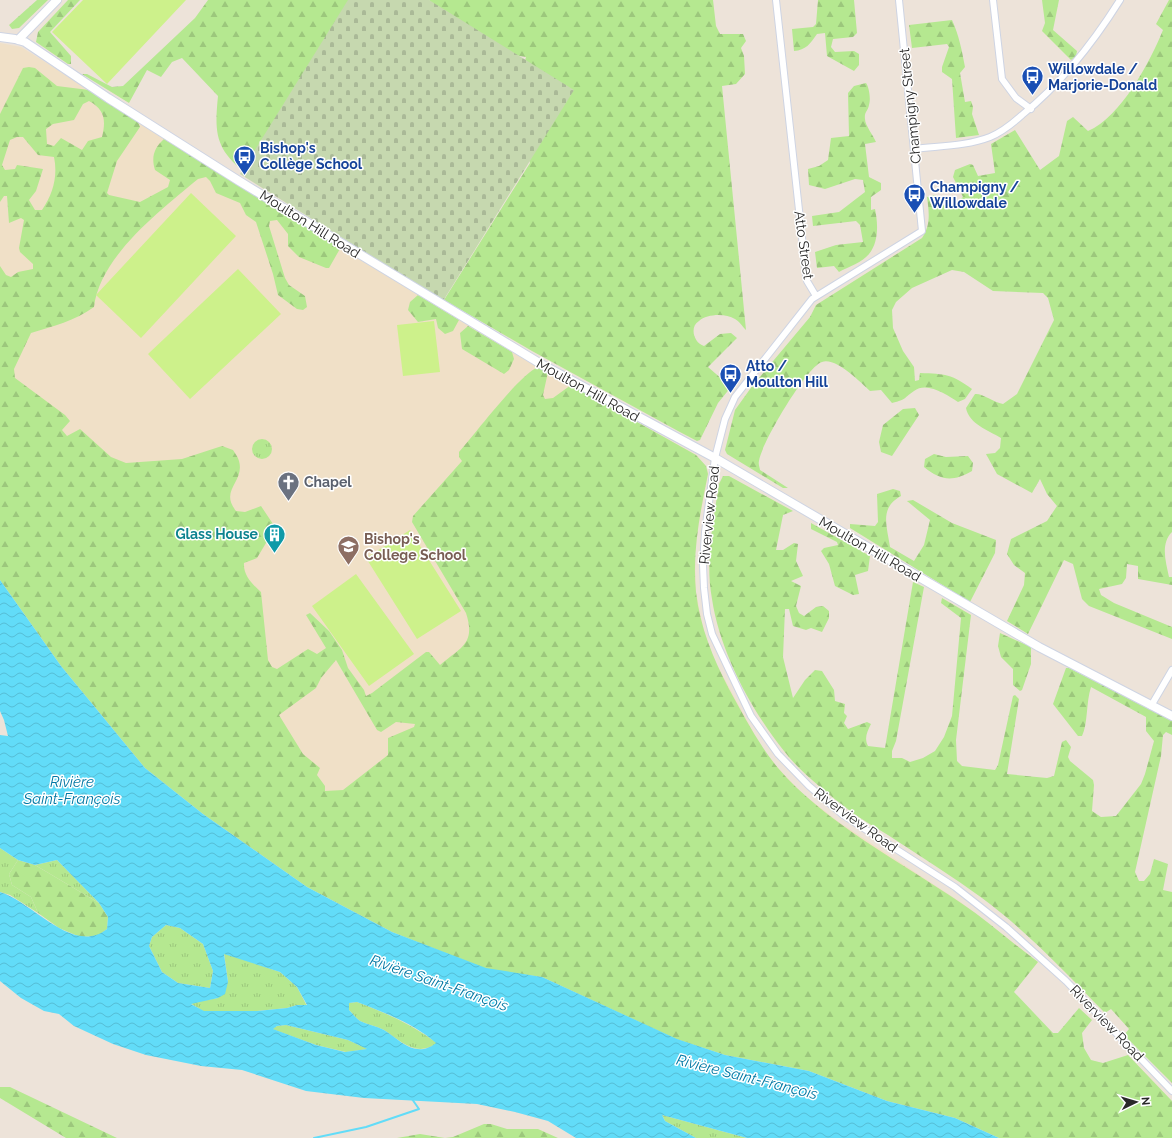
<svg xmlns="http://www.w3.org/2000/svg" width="1172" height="1138" font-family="Raleway,sans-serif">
<defs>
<pattern id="grass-tufts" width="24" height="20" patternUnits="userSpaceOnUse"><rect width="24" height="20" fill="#b5e890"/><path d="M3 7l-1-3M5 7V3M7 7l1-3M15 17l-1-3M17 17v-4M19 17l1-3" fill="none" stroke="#9cc77c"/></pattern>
<pattern id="forest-firs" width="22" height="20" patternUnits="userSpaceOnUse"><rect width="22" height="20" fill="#b5e890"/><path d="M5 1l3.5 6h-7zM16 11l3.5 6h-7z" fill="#9cc77c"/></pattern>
<pattern id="cemetery-stones" width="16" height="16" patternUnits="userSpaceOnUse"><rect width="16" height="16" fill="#c6d8af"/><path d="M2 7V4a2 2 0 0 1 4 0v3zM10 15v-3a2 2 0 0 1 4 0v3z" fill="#aab997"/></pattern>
<pattern id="water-waves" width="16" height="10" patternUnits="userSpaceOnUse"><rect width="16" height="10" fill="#62dcf8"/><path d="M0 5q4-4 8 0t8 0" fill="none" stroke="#55bdd5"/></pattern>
</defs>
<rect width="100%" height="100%" fill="#ede3d9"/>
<path fill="#f0e0c7" d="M 0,43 L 21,47 L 512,352 L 696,455 L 706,466 L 708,474 L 698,528 L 695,554 L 696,592 L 704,632 L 715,661 L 760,745 L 778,768 L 803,794 L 839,822 L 962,903 L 1038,962 L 1013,992 L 725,1055 L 0,580 Z"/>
<path fill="url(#grass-tufts)" d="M252 449a10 10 0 1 1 20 0a10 10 0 1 1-20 0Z
M 0,848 L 18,860 L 9,874 L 12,885 L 31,897 L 38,913 L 10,895 L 0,892 Z
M 57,860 L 99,903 L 35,865 Z
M 166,925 L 180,928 L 203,944 L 213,971 L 210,988 L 178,983 L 162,972 L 149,946 L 152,937 Z
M 224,953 L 280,972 L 297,987 L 307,1006 L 297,1005 L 287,1008 L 257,1011 L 203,1011 L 190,1003 L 218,998 L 228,982 Z
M 357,1002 C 386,1013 411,1024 437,1043 C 416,1058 401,1041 384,1030 C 377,1026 368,1025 360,1021 C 356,1018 352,1013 349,1010 L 349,1003 Z
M 286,1025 L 348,1040 L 368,1049 L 346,1052 L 316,1045 L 272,1029 L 277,1026 Z
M 662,1115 L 747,1138 L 696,1138 L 665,1121 Z"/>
<path fill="url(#forest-firs)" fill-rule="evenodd" d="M 37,0 L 48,0 L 19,28 L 12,29 L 9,25 Z
M 68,0 L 80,0 L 50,32 L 71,56 L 71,64 L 68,64 L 36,42 L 38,32 Z
M 208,0 L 374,0 L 248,175 C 216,150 214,135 218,96 L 182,58 L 172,62 L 161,77 L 147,70 L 129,103 L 82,74 L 87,74 L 112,87 L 123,86 L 195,18 Z
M 429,0 L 713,0 L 716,26 L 720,34 L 743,34 L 746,41 L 741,48 L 744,56 L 745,74 L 736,84 L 722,86 L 746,330 C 742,326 739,321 735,319 C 725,313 707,314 699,321 C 689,327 694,343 704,346 L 720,334 L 731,333 L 737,338 L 708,367 L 731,387 L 718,403 L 700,440 L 697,441 L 678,431 L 532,351 L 444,300 L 530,163 L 524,141 L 523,68 L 526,57 L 466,47 Z
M 818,0 L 854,0 L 857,33 L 853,37 L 833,39 L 831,47 L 835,52 L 854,51 L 859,54 L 859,65 L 854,71 L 827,56 L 825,33 L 817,34 C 810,44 806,50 794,51 L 792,29 L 813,27 L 816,24 Z
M 1042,0 L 1059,0 L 1053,30 L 1077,51 L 1076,56 L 1071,60 L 1042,31 L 1045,23 Z
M 1169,0 L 1172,0 L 1172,532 C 1160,544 1166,562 1169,577 L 1172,577 L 1172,585 L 1138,579 L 1138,566 L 1127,564 L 1126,578 L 1122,584 L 1099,589 L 1101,595 L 1114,603 L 1172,627 L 1172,639 L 1089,606 L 1082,599 L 1073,564 L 1064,560 L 1028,634 L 1007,621 L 1024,585 L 1025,573 L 1014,565 L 1007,554 L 1011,539 L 1047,521 L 1057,506 L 1047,494 L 1040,479 L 1032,493 L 997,474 L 986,454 L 995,453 L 1000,448 L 1001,438 C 988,430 969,424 966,408 L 975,394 C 982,393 993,402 1003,404 L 1017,394 L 1054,320 L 1048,298 L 1043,293 L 993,291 L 964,272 L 952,270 L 912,288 L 896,302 L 892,310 L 893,328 L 903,351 L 914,367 L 915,381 L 919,380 L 920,373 C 946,374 951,374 972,389 L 965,399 L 958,402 C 947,395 927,381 914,391 C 902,399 908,399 892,403 L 881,390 L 870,391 C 860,382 836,357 822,362 C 807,366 761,444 759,461 C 758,464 760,468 760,470 L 788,488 L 783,488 L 727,454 L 725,450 L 735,410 L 753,385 L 810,317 L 816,305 L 922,238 C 931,225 929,212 927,197 L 935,195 L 947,209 L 963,197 L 953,177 L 955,170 L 970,164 L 973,165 L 978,176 L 995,173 L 991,144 L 1015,130 L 1040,170 L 1059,156 L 1067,121 L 1073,117 L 1088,131 C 1121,117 1150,62 1163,30 L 1156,24 Z
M 952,20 C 959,35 962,51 965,67 L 960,73 L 965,102 L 971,101 L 973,107 L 972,114 L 979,135 L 956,138 L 952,79 L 942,72 L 942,67 L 949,47 L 947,44 L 912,48 L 909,25 Z
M 29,67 L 35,68 L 57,86 L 89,90 L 138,122 L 140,127 L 117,161 L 107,193 L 109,195 L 140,202 L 168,187 L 170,180 L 155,170 C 151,157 154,148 164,139 L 341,247 L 329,268 L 326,268 L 299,257 L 288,246 L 288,234 L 277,220 L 270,221 L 269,226 L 285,278 L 289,285 L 305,296 L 307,307 L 303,310 L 297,309 L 278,295 L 273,274 L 256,222 L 246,215 L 240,203 L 216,193 L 210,181 L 206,177 L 198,179 C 161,210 100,256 94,307 C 75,321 53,326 31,333 L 14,369 L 15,378 L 65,415 L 70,421 L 62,430 L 67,436 L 80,429 L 111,457 L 126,463 L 182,459 L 222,446 L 233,450 C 235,453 238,457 239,461 C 245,482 219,490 236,511 L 245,512 L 261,506 L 273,524 L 272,533 L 257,558 L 244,563 C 243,575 253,585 261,592 L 268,660 L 272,667 L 277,669 L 308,649 L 317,654 L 326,648 L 306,615 L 310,613 L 329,631 L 342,650 L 348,668 L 364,690 L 366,696 L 372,693 L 426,652 L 429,652 L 440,665 C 461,647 476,644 466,613 L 412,522 L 413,516 L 462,461 L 459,457 L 459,452 C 475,434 520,374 538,367 L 548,372 L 543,395 L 545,399 L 553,398 L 571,385 L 696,455 L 706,466 L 708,474 C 700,513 692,552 696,592 C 700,627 713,658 729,689 C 744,716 758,744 778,768 C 825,823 901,862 961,903 C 988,921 1012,943 1038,962 L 1014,992 L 1053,1033 L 1058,1033 L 1079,1008 L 1092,1020 L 1082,1033 L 1084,1048 L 1091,1060 L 1103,1063 L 1128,1055 L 1172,1101 L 1172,1138 L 999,1138 L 955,1118 L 887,1101 L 809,1071 L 725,1055 L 676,1039 L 542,977 L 486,969 L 392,932 L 307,887 L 203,814 L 145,768 L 61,666 L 0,580 L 0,266 L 6,275 L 11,277 L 18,272 L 33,269 L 33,264 L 20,252 L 19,248 L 24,220 L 21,218 L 9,223 L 7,196 L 4,196 L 0,202 L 0,114 L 23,68 ZM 89,101 C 105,110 106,120 102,137 L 88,141 L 82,150 L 61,138 L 54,146 L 47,144 L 46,129 L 53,124 L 74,120 L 83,104 ZM 17,137 L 23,137 L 38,155 L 54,157 C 58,176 53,194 42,210 L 35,210 L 29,200 L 36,191 L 43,169 L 17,165 L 15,169 L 5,170 L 2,165 L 10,140 ZM 336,660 L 377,730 L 381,732 L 396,722 L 415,724 L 414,727 L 388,738 L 388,755 L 343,790 L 325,791 L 325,786 L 317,775 L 320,768 L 303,754 L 279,715 L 316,688 L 321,678 Z
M 866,83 C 869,87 871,99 869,105 C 868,111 864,112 865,119 C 865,125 873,135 876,142 L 865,144 L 869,177 L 881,183 L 881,190 L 871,197 L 871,210 L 875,209 C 878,223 879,242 869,254 C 863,262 848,267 839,272 L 834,266 L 817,268 L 815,252 L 836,245 L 863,242 L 860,225 L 856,221 L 813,226 L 812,216 L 839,212 L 865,192 L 863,180 L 855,179 L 825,189 L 809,185 L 808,169 L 819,166 L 828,160 L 831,138 L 849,136 L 848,93 L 854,86 Z
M 418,295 L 459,320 L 453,331 L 445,334 L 438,328 L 436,319 L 418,322 L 408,310 L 410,302 Z
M 468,326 L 512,352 L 514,359 L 509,370 L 504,374 L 462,349 L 460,333 Z
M 915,408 L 919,415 L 892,456 L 881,452 L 879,442 L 883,425 L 903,409 Z
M 934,454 L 946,457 L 968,456 L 973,463 L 972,471 C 953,482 941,481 924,467 L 925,459 Z
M 723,476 L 729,476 L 793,511 L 783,515 L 776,550 L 783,550 L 794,543 L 798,544 L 796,561 L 803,576 L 791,581 L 801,586 L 796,606 L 799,613 L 804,616 L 816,607 L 823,606 L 829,611 L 829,618 L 822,632 L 811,628 L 806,630 L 793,626 L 789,609 L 785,609 L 783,657 L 793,698 L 805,680 L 815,670 L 822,671 L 834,690 L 835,701 L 845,704 L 844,713 L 847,716 L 844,723 L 848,729 L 867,722 L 871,724 C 867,732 864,738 868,746 L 885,748 L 913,582 L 924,587 L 896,741 L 892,751 L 892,758 L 902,758 L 910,762 L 923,758 L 935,751 L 944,737 L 952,716 L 961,618 L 941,603 L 942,598 L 971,615 L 956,740 L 957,761 L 962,766 L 995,770 L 998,765 L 1013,696 L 1015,695 L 1019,699 L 1007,774 L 1047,778 L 1054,776 L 1062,742 L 1066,740 L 1071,747 L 1068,757 L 1070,761 L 1093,780 L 1094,785 L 1092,811 L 1101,817 L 1116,816 L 1141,784 L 1145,774 L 1154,741 L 1146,731 L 1146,717 L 1091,687 C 1086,702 1088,724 1082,736 L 1078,736 L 1053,704 L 1066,668 L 1069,668 L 1172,721 L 1172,735 L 1166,732 L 1163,735 L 1161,756 L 1135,872 L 1139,881 L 1144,881 L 1150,874 L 1154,859 L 1168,864 L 1163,890 L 1172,892 L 1172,1083 L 1124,1035 L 1129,1029 L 1111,1009 L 1105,1013 C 1066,973 1027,931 982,898 C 953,877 923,858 894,839 C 879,829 863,821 849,810 C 828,794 800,772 784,751 C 751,710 720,652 712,599 C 705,561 713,522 719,484 Z
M 893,489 L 900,491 L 901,496 C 879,508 887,526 890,547 L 914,561 L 924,545 L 930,520 L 907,501 L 913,500 L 952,523 L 996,540 L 995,553 L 970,602 L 850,528 L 850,524 L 875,526 L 878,522 L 877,494 Z
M 811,523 L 870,556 L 868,571 L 855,575 L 859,594 L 853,595 L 835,586 L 829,564 L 821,551 L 824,548 L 838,545 L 837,542 L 811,529 Z
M 1000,633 L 1031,647 L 1031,664 L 1022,690 L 1020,691 L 1013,685 L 1013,669 L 1001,657 L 998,646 Z
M 18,860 L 35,865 L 99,903 L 108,917 L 107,929 L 98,936 L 80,937 L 59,928 L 38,913 L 31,897 L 12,885 L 9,874 Z
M 0,1087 L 10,1087 L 117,1138 L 66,1138 L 0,1098 Z
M 484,1124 L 491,1124 L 507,1129 L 538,1129 L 558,1138 L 397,1138 L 420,1134 L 445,1138 L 453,1137 Z"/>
<path fill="url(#cemetery-stones)" d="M 348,0 L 429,0 L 574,90 L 443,301 L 240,174 Z"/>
<path fill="#cdf18b" d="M 83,0 L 186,0 L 107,84 L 52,32 Z
M 191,193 L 236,236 L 141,338 L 96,295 Z
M 238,269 L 281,314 L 190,399 L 148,354 Z
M 434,321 L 440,372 L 403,376 L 397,325 Z
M 410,530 L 461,611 L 417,639 L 366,558 Z
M 356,574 L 414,654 L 369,686 L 312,606 Z"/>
<path fill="url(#water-waves)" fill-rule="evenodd" d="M 0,580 L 61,666 L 145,768 L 203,814 L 307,887 L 392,932 L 486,968 L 542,977 L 677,1039 L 725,1055 L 809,1071 L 887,1101 L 955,1118 L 999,1138 L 747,1138 L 662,1115 L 665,1121 L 696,1138 L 576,1138 L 548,1121 L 515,1112 L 477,1104 L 364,1098 L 306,1091 L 242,1070 L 201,1066 L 146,1055 L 113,1044 L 74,1026 L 59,1014 L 44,1011 L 21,998 L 0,981 L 0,892 C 33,902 73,956 107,929 L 108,917 L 99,903 L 57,860 L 35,865 L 18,860 L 0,848 L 0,735 L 8,736 L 4,720 L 0,711 ZM 166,925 L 180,928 L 203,944 L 213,971 L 210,988 L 178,983 L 162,972 L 149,946 L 152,937 ZM 224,954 L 280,972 L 297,987 L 307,1005 L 297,1005 L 287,1008 L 257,1011 L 204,1011 L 191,1004 L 218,998 L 225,994 L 228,982 ZM 357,1002 C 385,1013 413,1023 436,1043 C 416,1059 401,1041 384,1030 C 377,1026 368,1025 360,1021 C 356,1018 352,1013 349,1010 L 349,1003 ZM 286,1025 L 348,1040 L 367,1049 L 345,1052 L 316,1045 L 273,1029 L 277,1026 Z"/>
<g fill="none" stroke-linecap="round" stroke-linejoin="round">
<path stroke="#62dcf8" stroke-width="2" d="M 314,1138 L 366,1127 L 419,1109 L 412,1099"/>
<defs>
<path id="minor" d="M 776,0 L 806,274 L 807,281 L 816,296
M 899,0 L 922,231 L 812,299 L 735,397 L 725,419 L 715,458 L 705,532 L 703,565 L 704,588 L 707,614 L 712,634 L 751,716 L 778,754 L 809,786 L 843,815 L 955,887 L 1006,927 L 1066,981 L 1172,1091
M 993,0 L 1002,79 L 1016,98 L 1031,109
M 915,149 C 939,146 967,146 990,137 C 1002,132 1012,124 1022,115 C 1062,83 1093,43 1120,0
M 1151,706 L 1172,670"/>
<path id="tertiary" d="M 0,37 L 15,39 L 25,42 L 108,98 L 239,181 L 541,364 L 715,458 L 1039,647 L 1172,716
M 18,40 L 57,0"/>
</defs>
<use href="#minor" stroke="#ced4e3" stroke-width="8"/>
<use href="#tertiary" stroke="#ced4e3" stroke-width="10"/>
<use href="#minor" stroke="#fff" stroke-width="6"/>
<use href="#tertiary" stroke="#fff" stroke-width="8"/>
</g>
<defs>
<symbol id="bus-pin" viewBox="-11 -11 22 30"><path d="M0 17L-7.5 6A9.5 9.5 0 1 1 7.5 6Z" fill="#1a4fb4" stroke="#fff"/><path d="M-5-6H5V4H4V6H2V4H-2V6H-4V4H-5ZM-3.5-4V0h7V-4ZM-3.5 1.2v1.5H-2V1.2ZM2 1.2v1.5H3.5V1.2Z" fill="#fff"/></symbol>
<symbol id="church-pin" viewBox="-11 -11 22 30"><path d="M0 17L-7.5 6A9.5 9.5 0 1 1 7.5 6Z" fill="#6b7280" stroke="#fff"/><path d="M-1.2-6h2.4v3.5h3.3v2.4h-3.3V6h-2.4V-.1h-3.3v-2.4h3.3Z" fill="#fff"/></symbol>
<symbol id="building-pin" viewBox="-11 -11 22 30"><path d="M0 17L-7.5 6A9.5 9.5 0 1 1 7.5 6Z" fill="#0f9aa8" stroke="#fff"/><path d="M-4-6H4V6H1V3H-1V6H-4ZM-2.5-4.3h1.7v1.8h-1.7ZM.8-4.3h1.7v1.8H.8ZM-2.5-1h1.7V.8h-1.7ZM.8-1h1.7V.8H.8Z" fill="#fff"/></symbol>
<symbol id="school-pin" viewBox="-11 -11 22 30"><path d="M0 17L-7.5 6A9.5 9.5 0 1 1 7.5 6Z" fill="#8d6e63" stroke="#fff"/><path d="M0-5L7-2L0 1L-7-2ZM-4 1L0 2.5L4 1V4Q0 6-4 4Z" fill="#fff"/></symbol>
</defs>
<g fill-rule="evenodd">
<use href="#bus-pin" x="1020" y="64" width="25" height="34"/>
<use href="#bus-pin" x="232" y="144" width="25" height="34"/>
<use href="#bus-pin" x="902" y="182" width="25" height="34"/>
<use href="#bus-pin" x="718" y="362" width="25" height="34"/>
<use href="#church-pin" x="276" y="470" width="25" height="34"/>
<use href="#building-pin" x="262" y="522" width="25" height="34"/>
<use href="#school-pin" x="336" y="534" width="25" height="34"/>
</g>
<g text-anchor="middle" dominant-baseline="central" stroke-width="3" stroke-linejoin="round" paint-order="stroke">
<g font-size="14" font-weight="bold" fill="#164399" stroke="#fff" text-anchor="start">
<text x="1048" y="69">Willowdale /<tspan x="1048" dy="16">Marjorie-Donald</tspan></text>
<text x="260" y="148">Bishop's<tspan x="260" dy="16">Collège School</tspan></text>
<text x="930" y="187">Champigny /<tspan x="930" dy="16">Willowdale</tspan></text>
<text x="746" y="366">Atto /<tspan x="746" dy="16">Moulton Hill</tspan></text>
</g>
<g font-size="14" fill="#292929" stroke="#fff">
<text transform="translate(910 106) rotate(-96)">Champigny Street</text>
<text transform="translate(310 224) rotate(32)">Moulton Hill Road</text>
<text transform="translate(804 245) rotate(82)">Atto Street</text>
<text transform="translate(588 390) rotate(29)">Moulton Hill Road</text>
<text transform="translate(709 515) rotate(-84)">Riverview Road</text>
<text transform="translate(870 549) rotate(30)">Moulton Hill Road</text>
<text transform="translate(856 820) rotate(36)">Riverview Road</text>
<text transform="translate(1107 1023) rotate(46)">Riverview Road</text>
</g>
<g font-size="14" font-weight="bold" fill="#5b616d" stroke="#fff" text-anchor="start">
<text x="304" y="482">Chapel</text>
</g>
<g font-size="14" font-weight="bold" fill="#0d838f" stroke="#fff" text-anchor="end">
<text x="258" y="534">Glass House</text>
</g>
<g font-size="14" font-weight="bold" fill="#785e54" stroke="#fff" text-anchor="start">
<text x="364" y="539">Bishop's<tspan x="364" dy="16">College School</tspan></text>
</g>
<g font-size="15" font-style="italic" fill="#0278a4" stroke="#fff">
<text x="72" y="782">Rivière<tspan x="72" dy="17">Saint-François</tspan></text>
<text transform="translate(439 983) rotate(19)">Rivière Saint-François</text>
<text transform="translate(747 1077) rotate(14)">Rivière Saint-François</text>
</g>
</g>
<g transform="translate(1136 1102) rotate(85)" stroke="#ffffff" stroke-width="3" paint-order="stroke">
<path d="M0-3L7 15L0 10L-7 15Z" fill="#292929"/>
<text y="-6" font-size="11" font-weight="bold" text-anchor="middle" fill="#292929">N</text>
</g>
</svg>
